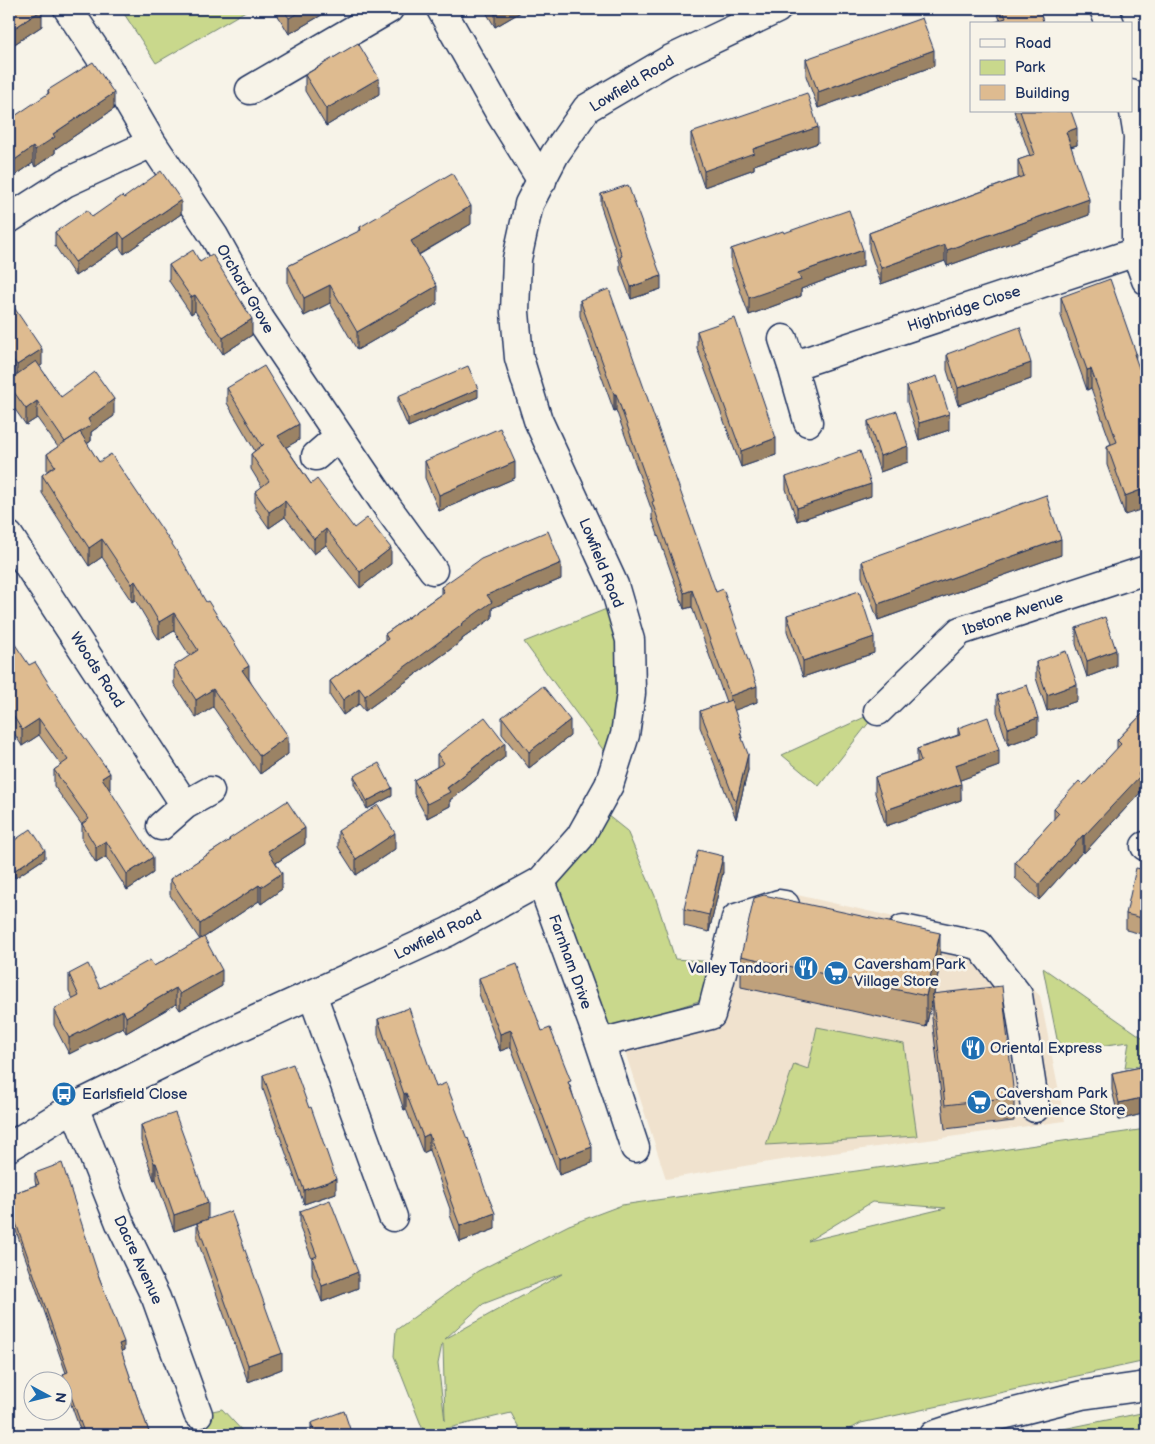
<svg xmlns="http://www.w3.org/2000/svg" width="1155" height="1444" font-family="'Balsamiq Sans',sans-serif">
<rect width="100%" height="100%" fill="#f7f3e8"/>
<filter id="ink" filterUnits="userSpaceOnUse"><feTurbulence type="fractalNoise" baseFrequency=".02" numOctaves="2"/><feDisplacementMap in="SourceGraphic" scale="10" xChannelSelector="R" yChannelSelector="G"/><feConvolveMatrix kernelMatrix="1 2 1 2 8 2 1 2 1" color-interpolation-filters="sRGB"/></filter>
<g filter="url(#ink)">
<path fill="#f0e2ce" d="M 784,892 L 982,937 L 1040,996 L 1065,1121 L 775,1161 L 666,1179 L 617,1027 L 705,999 L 730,907 Z"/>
<path fill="#c9d88c" stroke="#728475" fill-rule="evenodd" d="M 121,9 L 249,9 L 156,63 Z
M 619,604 L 631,693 L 615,766 L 524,642 Z
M 878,711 L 819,786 L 782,755 Z
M 597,807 L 627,831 L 655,896 L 675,959 L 715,962 L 705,999 L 617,1027 L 592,1022 L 541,881 Z
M 1043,968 L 1146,1040 L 1146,1065 L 1125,1068 L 1129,1042 L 1067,1050 L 1057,1039 Z
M 817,1027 L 904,1044 L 917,1136 L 766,1145 L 794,1064 L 808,1069 Z
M 1146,1129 L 1146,1361 L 861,1423 L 840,1435 L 523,1435 L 511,1413 L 445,1429 L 433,1435 L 425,1435 L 394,1356 L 396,1330 L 478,1271 L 569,1225 L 622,1205 ZM 872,1202 L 946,1208 L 808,1241 ZM 561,1274 L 562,1274 L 445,1339 L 483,1304 ZM 442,1344 L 443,1344 L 445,1421 L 438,1364 Z
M 222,1409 L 246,1435 L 208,1435 L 198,1414 Z
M 1146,1412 L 1146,1435 L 1034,1435 Z"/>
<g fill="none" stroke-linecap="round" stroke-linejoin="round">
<defs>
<path id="street" d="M 441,9 L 501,115 L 542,181
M 1104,9 L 1110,24
M 250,90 L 389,9
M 1131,94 L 1138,137 L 1136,193 L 1136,252 L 1146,280
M 152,143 L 214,236 L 260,319 L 388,508 L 433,570
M 9,219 L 65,183 L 152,143 L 114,78 L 68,9
M 783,339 L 792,366
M 808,422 L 792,366 L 1136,252
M 316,456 L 339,436
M 9,536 L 185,805 L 161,826
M 878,711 L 960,631 L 1146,570
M 185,805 L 210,791
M 1145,846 L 1146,846
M 541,881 L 600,1043 L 635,1148
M 903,929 L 979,945 L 1018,995 L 1035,1108
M 312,994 L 393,1217
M 600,1043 L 711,1015 L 736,918 L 779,904 L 785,905
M 74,1107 L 120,1223 L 156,1298 L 198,1414"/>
<path id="secondary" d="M 9,1147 L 74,1107 L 196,1047 L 448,932 L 541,881 L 580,837 L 609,785 L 625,735 L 631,693 L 630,640 L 614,585 L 538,420 L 519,358 L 515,312 L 517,259 L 529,204 L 555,154 L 587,108 L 667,61 L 777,9
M 934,1435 L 967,1424 L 1082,1395 L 1146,1386"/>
</defs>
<use href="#street" stroke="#1b2f5e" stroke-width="31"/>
<use href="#secondary" stroke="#1b2f5e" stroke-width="31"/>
<use href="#street" stroke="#f7f3e8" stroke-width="28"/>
<use href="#secondary" stroke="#f7f3e8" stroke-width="28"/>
</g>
<path fill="#bfa17c" stroke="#1b2f5e" d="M 9,9 L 42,26 L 13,45 L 9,39 Z
M 274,9 L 332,9 L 289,34 Z
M 484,9 L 526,9 L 495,27 Z
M 996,9 L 1039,9 L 1000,20 Z
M 806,59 L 934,66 L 818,108 L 806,76 Z
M 305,75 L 379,94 L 326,126 L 305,91 Z
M 48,90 L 114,109 L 55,149 L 55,153 L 35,167 L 33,163 L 9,180 L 48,93 Z
M 1014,111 L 1071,111 L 1077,145 L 1071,147 L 1089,215 L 947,266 L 945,261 L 881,284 L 869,249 L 869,233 L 1018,178 L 1018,160 L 1030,156 Z
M 691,133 L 818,143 L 754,165 L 754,169 L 704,187 L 691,149 Z
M 601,194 L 661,289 L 631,299 L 620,270 L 620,263 L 601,207 Z
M 124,198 L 181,214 L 124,254 L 119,247 L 75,276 L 55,246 L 55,232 L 92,217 Z
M 471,224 L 419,255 L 437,304 L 357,350 L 330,303 L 304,316 L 288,284 L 288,266 L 360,231 L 360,227 Z
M 784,233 L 863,266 L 801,289 L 801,296 L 749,315 L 731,265 L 731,249 Z
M 200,262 L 252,335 L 223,354 L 195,311 L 191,314 L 169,281 L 169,265 Z
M 1061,297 L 1136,353 L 1125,515 L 1107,465 L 1107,446 L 1111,444 L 1091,388 L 1087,390 L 1061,316 Z
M 580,300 L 716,592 L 757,702 L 734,710 L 742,738 L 748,770 L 736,819 L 700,727 L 700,711 L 726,702 L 692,607 L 684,609 L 652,518 L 652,511 L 616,410 L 614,411 L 580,316 Z
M 9,305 L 42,365 L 39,366 L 61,397 L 114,416 L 91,432 L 91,441 L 87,444 L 99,462 L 249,679 L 288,754 L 260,774 L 213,707 L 196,718 L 174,684 L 174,666 L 190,656 L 174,631 L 159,640 L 135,600 L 132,602 L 102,557 L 89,566 L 42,493 L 42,475 L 47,472 L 47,454 L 58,447 L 37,418 L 26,425 L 9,401 L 9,380 L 13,377 L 9,370 Z
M 697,331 L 776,455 L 741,467 L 697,348 Z
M 947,354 L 1031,379 L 958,405 L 947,370 Z
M 907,386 L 949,430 L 919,440 L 907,402 Z
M 227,388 L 299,440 L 286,447 L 311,484 L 354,528 L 391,564 L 360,588 L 326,545 L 314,554 L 285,517 L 269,528 L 255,508 L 255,492 L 262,487 L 251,469 L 251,454 L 255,451 L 227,403 Z
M 398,396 L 478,397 L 408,427 L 398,404 Z
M 868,421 L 908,462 L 880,472 L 868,437 Z
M 425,461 L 515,478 L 439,511 L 425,478 Z
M 786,477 L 871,496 L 797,521 L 786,489 Z
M 1061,555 L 878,620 L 862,577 L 862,561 Z
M 561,579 L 492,608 L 492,618 L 462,639 L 462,641 L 365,711 L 359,704 L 343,715 L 330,696 L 330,681 L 385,641 L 385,634 L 441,594 L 441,587 Z
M 787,615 L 874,653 L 803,677 L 787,631 Z
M 1076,628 L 1116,666 L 1087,677 L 1076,644 Z
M 9,642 L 110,789 L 109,789 L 153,873 L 127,890 L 106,857 L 96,863 L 82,840 L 82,825 L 54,786 L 54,770 L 61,765 L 39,735 L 22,746 L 9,725 Z
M 1036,662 L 1077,701 L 1047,711 L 1036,678 Z
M 997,695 L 1038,734 L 1008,745 L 997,712 Z
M 1146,710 L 1146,782 L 1140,788 L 1140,793 L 1084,853 L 1083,851 L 1039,900 L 1015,878 L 1015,862 L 1054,819 L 1054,808 L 1083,785 L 1117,749 L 1117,740 Z
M 502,717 L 570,736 L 529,768 L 502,734 Z
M 958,728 L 999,766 L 960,780 L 961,800 L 886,826 L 875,793 L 875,777 L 917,762 L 917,749 L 958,735 Z
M 437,754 L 505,757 L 450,800 L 450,806 L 427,818 L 414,794 L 414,780 L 437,767 Z
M 354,776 L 392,796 L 367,809 L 354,784 Z
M 338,831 L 395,849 L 356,875 L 338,847 Z
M 229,839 L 305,844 L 276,863 L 282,889 L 261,904 L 259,901 L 203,938 L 222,986 L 180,1010 L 176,1004 L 126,1033 L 123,1027 L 69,1054 L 54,1025 L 54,1009 L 73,999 L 69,991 L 69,974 L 100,988 L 154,966 L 200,940 L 170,895 L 170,879 L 229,841 Z
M 9,844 L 45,858 L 15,878 L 9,868 Z
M 1146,870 L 1146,935 L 1126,930 L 1126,914 Z
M 723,872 L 709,932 L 684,926 L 684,909 Z
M 741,956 L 940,964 L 934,994 L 1014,1097 L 1014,1121 L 945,1129 L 932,1018 L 932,1000 L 926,1027 L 741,987 Z
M 479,978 L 542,1031 L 571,1088 L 592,1163 L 559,1175 L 511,1047 L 500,1051 L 479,994 Z
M 378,1019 L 436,1087 L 495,1229 L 460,1242 L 450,1215 L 450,1209 L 429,1150 L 423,1153 L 406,1109 L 404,1110 L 378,1035 Z
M 1146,1066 L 1146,1113 L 1119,1120 L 1112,1090 L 1112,1073 Z
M 263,1075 L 336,1193 L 304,1204 L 263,1089 Z
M 141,1125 L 208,1219 L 282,1369 L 248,1382 L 197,1239 L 197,1223 L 174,1231 L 156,1179 L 154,1180 L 141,1141 Z
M 35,1173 L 99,1277 L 124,1350 L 121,1351 L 150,1435 L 82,1435 L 63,1382 L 63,1374 L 66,1373 L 9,1211 L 9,1195 L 36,1185 L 35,1181 Z
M 300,1211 L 358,1288 L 322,1302 L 312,1275 L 312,1259 L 300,1228 Z
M 311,1423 L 352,1435 L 311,1435 Z"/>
<path fill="#9b8365" stroke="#1b2f5e" d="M 305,9 L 332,9 L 289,34 L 289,18 Z
M 499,9 L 526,9 L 495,27 L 495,11 Z
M 42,10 L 42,26 L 13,45 L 13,29 Z
M 934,50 L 934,66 L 818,108 L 818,92 Z
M 379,78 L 379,94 L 326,126 L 326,109 Z
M 114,93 L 114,109 L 55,149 L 55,153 L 35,167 L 35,150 L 53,134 Z
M 818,127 L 818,143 L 754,165 L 754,169 L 704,187 L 704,171 L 753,149 Z
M 1077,128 L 1077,145 L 1066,148 L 1066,132 Z
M 33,147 L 33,163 L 9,180 L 9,164 Z
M 1089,199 L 1089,215 L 947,266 L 947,250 Z
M 181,200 L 181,214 L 124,254 L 124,239 Z
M 471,206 L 471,224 L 411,259 L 411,241 Z
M 119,232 L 119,247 L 75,276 L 75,262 Z
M 945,245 L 945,261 L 881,284 L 881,268 Z
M 863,250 L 863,266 L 801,289 L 801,296 L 749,315 L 749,298 L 798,273 Z
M 661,276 L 661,289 L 631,299 L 631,287 Z
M 330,285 L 330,303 L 304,316 L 304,298 Z
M 437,286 L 437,304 L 357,350 L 357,332 Z
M 195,295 L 195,311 L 191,314 L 191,297 Z
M 252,319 L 252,335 L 223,354 L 223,338 Z
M 42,349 L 42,365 L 17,382 L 17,365 Z
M 1031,363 L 1031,379 L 958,405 L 958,388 Z
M 1091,369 L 1091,388 L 1087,390 L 1087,370 Z
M 478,389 L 478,397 L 408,427 L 408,419 Z
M 614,394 L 616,394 L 616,410 L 614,411 Z
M 114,399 L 114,416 L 91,432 L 91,441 L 65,458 L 88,419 Z
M 37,401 L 37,418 L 26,425 L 26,409 Z
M 949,414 L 949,430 L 919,440 L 919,423 Z
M 299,424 L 299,440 L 278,452 L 278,436 Z
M 776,438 L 776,455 L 741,467 L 741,451 Z
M 908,446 L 908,462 L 880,472 L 880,456 Z
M 515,462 L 515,478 L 439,511 L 439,495 Z
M 871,484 L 871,496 L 797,521 L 797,508 Z
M 1146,488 L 1146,508 L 1125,515 L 1125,496 Z
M 285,501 L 285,517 L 269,528 L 269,512 Z
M 326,529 L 326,545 L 314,554 L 314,539 Z
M 102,539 L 102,557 L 89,566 L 89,548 Z
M 1061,539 L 1061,555 L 878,620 L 878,604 Z
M 391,548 L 391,564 L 360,588 L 360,572 Z
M 561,563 L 561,579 L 492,608 L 492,618 L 462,639 L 462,641 L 365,711 L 365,696 L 461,624 L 487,595 Z
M 135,581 L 135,600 L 132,602 L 132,584 Z
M 692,590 L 692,607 L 684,609 L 684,593 Z
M 174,613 L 174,631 L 159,640 L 159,622 Z
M 874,637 L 874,653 L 803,677 L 803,661 Z
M 1116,650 L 1116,666 L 1087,677 L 1087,661 Z
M 249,666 L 249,684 L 242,670 Z
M 1077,684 L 1077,701 L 1047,711 L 1047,695 Z
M 757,686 L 757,702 L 730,712 L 730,696 Z
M 359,688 L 359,704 L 343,715 L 343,700 Z
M 213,689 L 213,707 L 196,718 L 196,700 Z
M 1038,718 L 1038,734 L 1008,745 L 1008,728 Z
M 39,719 L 39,735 L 22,746 L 22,730 Z
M 570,720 L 570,736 L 529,768 L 529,752 Z
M 288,736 L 288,754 L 260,774 L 260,756 Z
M 505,743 L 505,757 L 450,800 L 450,806 L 427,818 L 427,804 Z
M 999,750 L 999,766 L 955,782 L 955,765 Z
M 748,754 L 748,770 L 736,819 L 736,803 Z
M 1146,766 L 1146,782 L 1140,788 L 1140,793 L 1084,853 L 1084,836 Z
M 110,773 L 110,789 L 102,794 L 102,778 Z
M 961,784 L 961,800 L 886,826 L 886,810 Z
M 392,788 L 392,796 L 367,809 L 367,801 Z
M 305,828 L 305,844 L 268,868 L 268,851 Z
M 395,833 L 395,849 L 356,875 L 356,859 Z
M 1083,835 L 1083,851 L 1039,900 L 1039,884 Z
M 106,841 L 106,857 L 96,863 L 96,847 Z
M 45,850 L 45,858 L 15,878 L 15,870 Z
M 723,856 L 723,872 L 709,932 L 709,915 Z
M 153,857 L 153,873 L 127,890 L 127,874 Z
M 282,873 L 282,889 L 261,904 L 261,887 Z
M 259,885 L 259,901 L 200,940 L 200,924 Z
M 940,933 L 940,964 L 933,998 L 932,994 L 932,1000 L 926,1027 L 926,996 Z
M 222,970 L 222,986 L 180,1010 L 180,994 Z
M 176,988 L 176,1004 L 126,1033 L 126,1017 Z
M 123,1010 L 123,1027 L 69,1054 L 69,1038 Z
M 511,1030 L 511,1047 L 500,1051 L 500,1034 Z
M 10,1073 L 10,1089 L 9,1090 L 9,1074 Z
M 406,1093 L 406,1109 L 404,1110 L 404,1094 Z
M 1146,1097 L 1146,1113 L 1119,1120 L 1119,1103 Z
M 429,1134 L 429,1150 L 423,1153 L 423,1137 Z
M 592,1147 L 592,1163 L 559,1175 L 559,1159 Z
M 154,1163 L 156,1163 L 156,1179 L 154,1180 Z
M 336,1179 L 336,1193 L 304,1204 L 304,1190 Z
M 208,1203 L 208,1219 L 174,1231 L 174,1215 Z
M 495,1213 L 495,1229 L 460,1242 L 460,1226 Z
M 358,1272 L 358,1288 L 322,1302 L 322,1286 Z
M 124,1342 L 124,1350 L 119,1352 L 119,1344 Z
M 282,1353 L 282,1369 L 248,1382 L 248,1365 Z"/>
<path fill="#debb90" stroke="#1b2f5e" d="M 9,9 L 41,9 L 42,10 L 13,29 L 9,23 Z
M 283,9 L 305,9 L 289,18 Z
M 1002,9 L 1039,9 L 1044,24 L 990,24 L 1006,18 Z
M 922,18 L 934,50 L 818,92 L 806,59 Z
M 358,43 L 379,78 L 326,109 L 305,75 Z
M 93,62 L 114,93 L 53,134 L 55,137 L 35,150 L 33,147 L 9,164 L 9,120 L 49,93 L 48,90 Z
M 807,93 L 818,127 L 753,149 L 754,153 L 704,171 L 691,133 Z
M 1020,111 L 1071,111 L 1077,128 L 1066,132 L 1089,199 L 947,250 L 945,245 L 881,268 L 869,233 L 1024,176 L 1018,160 L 1035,154 Z
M 161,171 L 181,200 L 124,239 L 119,232 L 75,262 L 55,232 L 87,210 L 92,217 L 122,196 L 124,198 Z
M 452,173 L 471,206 L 411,241 L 437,286 L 357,332 L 330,285 L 304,298 L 288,266 L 361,230 L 360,227 Z
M 628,185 L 661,276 L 631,287 L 620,257 L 622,256 L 601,194 Z
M 849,210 L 863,250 L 798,273 L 801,280 L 749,298 L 731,249 L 783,231 L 784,233 Z
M 193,250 L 200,262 L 212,254 L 252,319 L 223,338 L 195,295 L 191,297 L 169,265 Z
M 1110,279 L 1136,353 L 1134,354 L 1146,388 L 1146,488 L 1125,496 L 1107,446 L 1117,442 L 1091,369 L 1087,370 L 1061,297 Z
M 609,289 L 716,592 L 723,589 L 757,686 L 730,696 L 692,590 L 684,593 L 652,502 L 654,501 L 616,394 L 614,394 L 580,300 Z
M 11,303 L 42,349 L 17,365 L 9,354 L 9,305 Z
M 735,318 L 776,438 L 741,451 L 697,331 Z
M 1020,327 L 1031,363 L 958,388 L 947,354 Z
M 36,361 L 61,397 L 95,372 L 114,399 L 88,419 L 91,425 L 65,442 L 37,401 L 26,409 L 9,385 L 9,380 Z
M 264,366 L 299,424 L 278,436 L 311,484 L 317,479 L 354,528 L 367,518 L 391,548 L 360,572 L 326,529 L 314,539 L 285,501 L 269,512 L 255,492 L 269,481 L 251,454 L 264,444 L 262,446 L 227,388 Z
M 468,366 L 478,389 L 408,419 L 398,396 Z
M 937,376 L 949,414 L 919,423 L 907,386 Z
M 897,411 L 908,446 L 880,456 L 868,421 Z
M 500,428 L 515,462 L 439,495 L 425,461 Z
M 80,432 L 99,462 L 111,454 L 178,553 L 206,602 L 208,601 L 249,666 L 242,670 L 288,736 L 260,756 L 213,689 L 196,700 L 174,666 L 198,650 L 174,613 L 159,622 L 135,581 L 132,584 L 102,539 L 89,548 L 42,475 L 55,466 L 47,454 Z
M 860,451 L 871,484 L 797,508 L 786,477 Z
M 1046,495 L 1061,539 L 878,604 L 862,561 Z
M 548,531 L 561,563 L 487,595 L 492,602 L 461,624 L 462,625 L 365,696 L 359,688 L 343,700 L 330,681 L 388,639 L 385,634 L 444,592 L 441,587 L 481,559 Z
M 859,591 L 874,637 L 803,661 L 787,615 Z
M 1105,617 L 1116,650 L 1087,661 L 1076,628 Z
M 12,640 L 29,665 L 35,662 L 74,723 L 110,773 L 102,778 L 153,857 L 127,874 L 106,841 L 96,847 L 82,824 L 89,819 L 54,770 L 68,760 L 39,719 L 22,730 L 9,709 L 9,642 Z
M 1066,651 L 1077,684 L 1047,695 L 1036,662 Z
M 1027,685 L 1038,718 L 1008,728 L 997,695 Z
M 543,686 L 570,720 L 529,752 L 502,717 Z
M 731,700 L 742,732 L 740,733 L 748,754 L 736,803 L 700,711 Z
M 1146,710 L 1146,766 L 1138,774 L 1140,776 L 1084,836 L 1083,835 L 1039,884 L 1015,862 L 1059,813 L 1054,808 L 1079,781 L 1083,785 L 1121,744 L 1117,740 Z
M 485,717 L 505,743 L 447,788 L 450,792 L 427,804 L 414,780 L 444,763 L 437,754 Z
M 988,717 L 999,750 L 955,765 L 961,784 L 886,810 L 875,777 L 921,761 L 917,749 L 960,735 L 958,728 Z
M 379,763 L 392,788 L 367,801 L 354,776 Z
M 287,801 L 305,828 L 268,851 L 282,873 L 261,887 L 259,885 L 200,924 L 170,879 L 230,840 L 229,839 Z
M 378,805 L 395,833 L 356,859 L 338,831 Z
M 31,829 L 45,850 L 15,870 L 9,860 L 9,844 Z
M 698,850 L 723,856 L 709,915 L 684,909 Z
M 1136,868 L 1146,870 L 1146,919 L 1126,914 Z
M 764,895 L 940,933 L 926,996 L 741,956 L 754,898 Z
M 204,937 L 222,970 L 180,994 L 176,988 L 126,1017 L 123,1010 L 69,1038 L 54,1009 L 79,996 L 69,974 L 88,964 L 100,988 L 150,960 L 154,966 Z
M 517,964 L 542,1031 L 550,1028 L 571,1081 L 568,1082 L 592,1147 L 559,1159 L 511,1030 L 500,1034 L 479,978 Z
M 1002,986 L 1014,1097 L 945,1105 L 932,994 Z
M 409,1008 L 436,1087 L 446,1083 L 467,1139 L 468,1138 L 484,1186 L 495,1213 L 460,1226 L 450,1199 L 451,1198 L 429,1134 L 423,1137 L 406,1093 L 404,1094 L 378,1019 Z
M 293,1064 L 309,1108 L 311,1107 L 336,1179 L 304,1190 L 263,1075 Z
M 1146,1066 L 1146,1097 L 1119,1103 L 1112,1073 Z
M 175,1113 L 208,1203 L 174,1215 L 156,1163 L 154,1163 L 141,1125 Z
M 62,1163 L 99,1277 L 124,1342 L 119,1344 L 150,1435 L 85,1435 L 63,1374 L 68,1372 L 9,1203 L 9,1195 L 39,1184 L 35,1173 Z
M 330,1200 L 358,1272 L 322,1286 L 312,1258 L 317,1256 L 300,1211 Z
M 231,1211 L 282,1353 L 248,1365 L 197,1223 Z
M 344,1411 L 352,1435 L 316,1435 L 311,1423 Z"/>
</g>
<defs>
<symbol id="restaurant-disc" viewBox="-11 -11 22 22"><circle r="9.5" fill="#1f6fb2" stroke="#f7f3e8"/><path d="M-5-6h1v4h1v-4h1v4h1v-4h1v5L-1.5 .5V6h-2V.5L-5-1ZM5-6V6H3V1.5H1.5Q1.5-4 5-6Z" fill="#fff"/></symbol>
<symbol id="supermarket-disc" viewBox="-11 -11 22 22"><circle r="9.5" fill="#1f6fb2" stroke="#f7f3e8"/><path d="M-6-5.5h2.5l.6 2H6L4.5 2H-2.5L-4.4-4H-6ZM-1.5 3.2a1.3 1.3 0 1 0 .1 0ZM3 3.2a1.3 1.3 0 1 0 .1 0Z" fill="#fff"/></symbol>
<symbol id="bus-disc" viewBox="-11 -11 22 22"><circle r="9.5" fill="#1f6fb2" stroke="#f7f3e8"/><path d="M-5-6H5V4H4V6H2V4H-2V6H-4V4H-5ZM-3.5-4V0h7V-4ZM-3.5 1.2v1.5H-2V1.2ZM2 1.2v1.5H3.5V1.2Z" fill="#fff"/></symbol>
</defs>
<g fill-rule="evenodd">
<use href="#restaurant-disc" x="792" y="954" width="28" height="28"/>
<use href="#supermarket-disc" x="822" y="959" width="28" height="28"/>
<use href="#restaurant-disc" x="959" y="1034" width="28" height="28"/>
<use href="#bus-disc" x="50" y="1080" width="28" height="28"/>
<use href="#supermarket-disc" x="965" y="1088" width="28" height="28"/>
</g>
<g text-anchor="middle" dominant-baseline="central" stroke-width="5" stroke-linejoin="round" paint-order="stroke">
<g font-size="15" fill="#1b2f5e" stroke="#f7f3e8">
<text transform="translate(632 84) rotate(-31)">Lowfield Road</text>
<text transform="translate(245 289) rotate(60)">Orchard Grove</text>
<text transform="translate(964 309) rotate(-18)">Highbridge Close</text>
<text transform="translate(601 563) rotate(68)">Lowfield Road</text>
<text transform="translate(1013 614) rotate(-19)">Ibstone Avenue</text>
<text transform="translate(97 670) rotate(57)">Woods Road</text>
<text transform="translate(438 935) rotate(-26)">Lowfield Road</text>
<text transform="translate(570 962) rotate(70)">Farnham Drive</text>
<text transform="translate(138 1260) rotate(65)">Dacre Avenue</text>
</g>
<g font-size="15" fill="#1b2f5e" stroke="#f7f3e8" text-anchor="start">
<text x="854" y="964">Caversham Park<tspan x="854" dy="17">Village Store</tspan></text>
<text x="788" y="968" text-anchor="end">Valley Tandoori</text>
<text x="990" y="1048">Oriental Express</text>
<text x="996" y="1093">Caversham Park<tspan x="996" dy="17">Convenience Store</tspan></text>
<text x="82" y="1094">Earlsfield Close</text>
</g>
</g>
<rect width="1155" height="1444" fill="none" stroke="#f7f3e8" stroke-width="30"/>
<rect x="15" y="15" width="1125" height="1414" fill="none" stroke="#1b2f5e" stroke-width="2" filter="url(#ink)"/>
<rect x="970" y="22" width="162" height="90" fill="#f7f3e8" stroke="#9fa5b1"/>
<rect x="980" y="39" width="25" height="8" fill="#f7f3e8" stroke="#9fa5b1"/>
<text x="1015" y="48" font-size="15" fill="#1b2f5e">Road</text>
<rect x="980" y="60" width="25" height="15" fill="#c9d88c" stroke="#9fa5b1"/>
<text x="1015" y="72" font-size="15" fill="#1b2f5e">Park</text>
<rect x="980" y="85" width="25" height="15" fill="#debb90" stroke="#9fa5b1"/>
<text x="1015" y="98" font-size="15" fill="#1b2f5e">Building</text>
<g transform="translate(48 1396) rotate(97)"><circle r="24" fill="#f7f3e8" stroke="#9fa5b1"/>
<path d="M0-4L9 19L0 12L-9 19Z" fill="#1f6fb2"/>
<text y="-8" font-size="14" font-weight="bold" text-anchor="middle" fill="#1b2f5e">N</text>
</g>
</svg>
